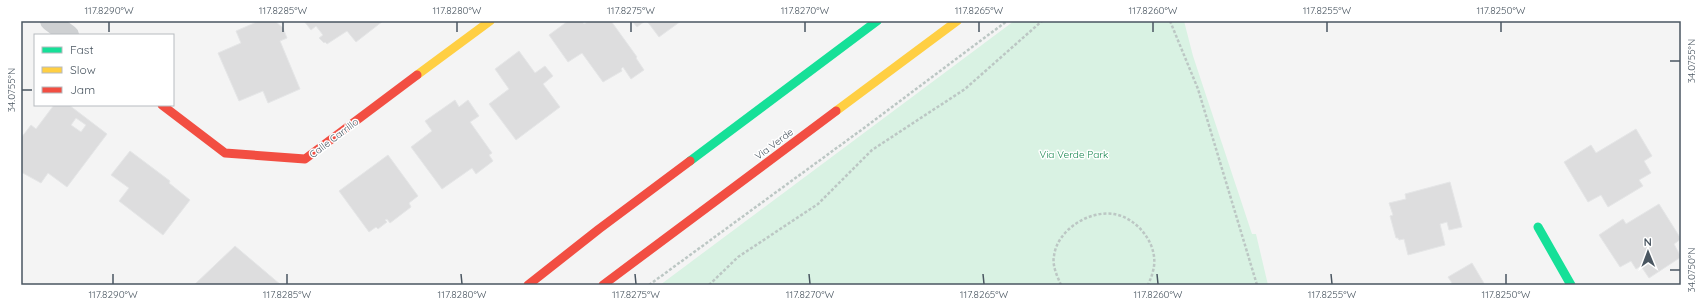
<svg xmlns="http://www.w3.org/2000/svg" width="1702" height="306" font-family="Quicksand,sans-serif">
<rect width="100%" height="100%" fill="#f4f4f4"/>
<path fill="#d9f2e3" d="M 1014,21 L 1184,21 L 1193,56 L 1252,234 L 1256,234 L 1268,285 L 660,285 Z"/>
<path fill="#ddddde" stroke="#e5e6e7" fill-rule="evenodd" d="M 259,21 L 275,21 L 283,28 L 287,38 L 280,41 L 300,89 L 268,103 L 263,91 L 239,101 L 218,53 L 241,43 L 236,31 Z
M 304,21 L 383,21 L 356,42 L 347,31 L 327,44 L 325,42 L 324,43 L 319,38 L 323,35 L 316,26 L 311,30 Z
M 568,21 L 582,21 L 584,24 L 589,21 L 611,21 L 637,57 L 636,58 L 644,70 L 631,79 L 623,67 L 621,69 L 622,71 L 603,82 L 582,53 L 568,62 L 549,35 Z
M 632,21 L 645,21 L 637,27 Z
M 647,21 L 681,21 L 659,37 Z
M 519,51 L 535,73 L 545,66 L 553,76 L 543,84 L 560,107 L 516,140 L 489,104 L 509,89 L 495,69 Z
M 455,100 L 459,107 L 468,100 L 479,116 L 470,122 L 492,153 L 489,155 L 493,161 L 476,174 L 472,168 L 442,189 L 411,147 L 432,131 L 425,121 Z
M 54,105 L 69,105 L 107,134 L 67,187 L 48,173 L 41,183 L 21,172 L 21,138 L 31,125 L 36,129 ZM 76,118 L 86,125 L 81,132 L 71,125 Z
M 1636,129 L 1652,156 L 1644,161 L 1651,173 L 1639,180 L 1643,186 L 1608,207 L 1601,195 L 1588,202 L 1564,162 L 1591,145 L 1596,153 Z
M 130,151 L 170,181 L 169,183 L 190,200 L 163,235 L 119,201 L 129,188 L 111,175 Z
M 388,155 L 418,196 L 409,203 L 411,207 L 390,223 L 387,219 L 385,220 L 387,222 L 378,229 L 376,227 L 369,232 L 339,191 Z
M 1450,182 L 1462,227 L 1449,230 L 1447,222 L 1440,224 L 1445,245 L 1408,255 L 1404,239 L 1399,240 L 1398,238 L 1396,238 L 1390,216 L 1393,215 L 1389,203 L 1406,199 L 1405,194 Z
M 1659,204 L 1681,239 L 1674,244 L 1681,257 L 1649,278 L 1641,266 L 1636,269 L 1631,261 L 1620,267 L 1599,235 L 1623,219 L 1626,224 Z
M 235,246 L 281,285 L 194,285 Z
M 1472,263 L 1485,285 L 1449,285 L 1452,283 L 1448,277 Z"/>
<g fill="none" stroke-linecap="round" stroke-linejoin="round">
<path stroke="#bcc7c4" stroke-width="2.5" stroke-dasharray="3 2" stroke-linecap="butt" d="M 1170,21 L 1198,89 L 1257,285
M 649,285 L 864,128 L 1007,21
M 709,285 L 738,257 L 818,204 L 872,150 L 965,89 L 1042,21
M 1061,285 C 1057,276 1052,265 1054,256 C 1057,230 1089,210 1114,214 C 1138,218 1160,246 1153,271 C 1152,276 1150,280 1148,285"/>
<path stroke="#ced0d2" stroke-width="20" d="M 50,21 L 69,35"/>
<path stroke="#16e098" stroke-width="9" d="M 690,161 L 877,21
M 1538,227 L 1571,285"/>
<path stroke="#ffcf43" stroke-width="9" d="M 417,75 L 490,21
M 836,111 L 957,21"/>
<path stroke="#f24e42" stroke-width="9" d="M 162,105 L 225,153 L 305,159 L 417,75
M 528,285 L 599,229 L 690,161
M 603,285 L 836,111"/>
</g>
<path fill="none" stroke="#4a5661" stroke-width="1.5" d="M 109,22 L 109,32M 283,22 L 283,32M 457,22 L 457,32M 631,22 L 631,32M 805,22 L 805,32M 979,22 L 979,32M 1153,22 L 1153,32M 1327,22 L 1327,32M 1501,22 L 1501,32M 1670,61 L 1680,61M 22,90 L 32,90M 1670,270 L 1680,270M 113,274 L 113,284M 287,274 L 287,284M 461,274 L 462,284M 635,274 L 636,284M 809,274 L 810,284M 983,274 L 984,284M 1157,274 L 1158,284M 1331,274 L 1332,284M 1506,274 L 1506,284"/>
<g text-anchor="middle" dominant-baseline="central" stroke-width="3" stroke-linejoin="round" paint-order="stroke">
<g font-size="10" fill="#4a5661" stroke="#fff">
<text transform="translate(334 138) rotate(-37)">Calle Carrillo</text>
<text transform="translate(774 144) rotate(-37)">Via Verde</text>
</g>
<g font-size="10" fill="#17864f" stroke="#fff">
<text x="1074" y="154">Via Verde Park</text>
</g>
</g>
<rect width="1702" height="306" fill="none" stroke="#ffffff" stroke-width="44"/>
<rect x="34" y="34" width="140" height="72" fill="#ffffff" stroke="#b7bbc0"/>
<rect x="42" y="47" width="20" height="6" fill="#16e098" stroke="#b7bbc0"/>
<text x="70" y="54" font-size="12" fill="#4a5661">Fast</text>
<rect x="42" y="67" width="20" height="6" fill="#ffcf43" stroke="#b7bbc0"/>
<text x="70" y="74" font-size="12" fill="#4a5661">Slow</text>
<rect x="42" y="87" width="20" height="6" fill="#f24e42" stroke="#b7bbc0"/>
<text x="70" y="94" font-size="12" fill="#4a5661">Jam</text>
<g transform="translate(1648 252) rotate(359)" stroke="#ffffff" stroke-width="3" paint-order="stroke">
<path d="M0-3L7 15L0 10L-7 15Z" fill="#4a5661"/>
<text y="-6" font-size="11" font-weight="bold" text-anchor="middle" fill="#4a5661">N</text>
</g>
<rect x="22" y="22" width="1658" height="262" fill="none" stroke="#4a5661" stroke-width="1.5"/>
<g font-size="10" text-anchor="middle" fill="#4a5661">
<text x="109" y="14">117.8290°W</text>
<text x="283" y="14">117.8285°W</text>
<text x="457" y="14">117.8280°W</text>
<text x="631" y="14">117.8275°W</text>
<text x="805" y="14">117.8270°W</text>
<text x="979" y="14">117.8265°W</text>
<text x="1153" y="14">117.8260°W</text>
<text x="1327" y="14">117.8255°W</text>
<text x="1501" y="14">117.8250°W</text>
<text transform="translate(1691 61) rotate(-90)" y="4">34.0755°N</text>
<text transform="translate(11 90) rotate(-90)" y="4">34.0755°N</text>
<text transform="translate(1691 270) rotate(-90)" y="4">34.0750°N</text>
<text x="113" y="298">117.8290°W</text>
<text x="287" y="298">117.8285°W</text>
<text x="462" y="298">117.8280°W</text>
<text x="636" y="298">117.8275°W</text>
<text x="810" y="298">117.8270°W</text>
<text x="984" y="298">117.8265°W</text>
<text x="1158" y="298">117.8260°W</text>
<text x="1332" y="298">117.8255°W</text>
<text x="1506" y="298">117.8250°W</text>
</g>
</svg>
